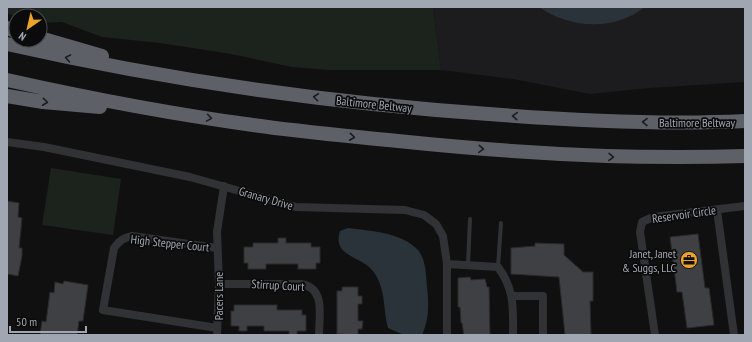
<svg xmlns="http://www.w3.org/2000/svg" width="752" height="342" font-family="'PT Sans Narrow',sans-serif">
<rect width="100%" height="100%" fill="#101011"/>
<path fill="#1c1c1e" d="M 433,7 L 745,7 L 745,82 L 649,88 L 590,94 L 513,79 L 441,70 Z"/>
<path fill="#1c231d" d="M 7,7 L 433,7 L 441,70 L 329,70 L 292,67 L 231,54 L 160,43 L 102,37 L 62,22 L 40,23 L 40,16 L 16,17 L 7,13 Z
M 51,168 L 121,179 L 113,235 L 42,225 Z"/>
<path fill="#2a3339" d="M 539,7 L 645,7 C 614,31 571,29 539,7 Z
M 348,228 C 370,231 400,232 417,249 C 426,258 426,275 427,287 C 429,303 429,320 422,335 L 404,335 L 388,328 C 383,309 386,288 373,271 C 360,255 332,257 340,231 Z"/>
<path fill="#3f4044" stroke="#2a2a2d" d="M 7,201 L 19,203 L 18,217 L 22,218 L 19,248 L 22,248 L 22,256 L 18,276 L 7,274 Z
M 698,234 L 705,288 L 709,288 L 714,325 L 687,328 L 682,292 L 677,292 L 670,237 Z
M 278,238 L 286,238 L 286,243 L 311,243 L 311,247 L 320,247 L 320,263 L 316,263 L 316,269 L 298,269 L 298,264 L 266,264 L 266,269 L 248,269 L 248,263 L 244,263 L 244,247 L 253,247 L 253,243 L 278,243 Z
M 535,243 L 564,244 L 564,255 L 583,272 L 593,272 L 593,301 L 590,301 L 591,335 L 565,335 L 559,277 L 511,274 L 511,248 L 535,246 Z
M 470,277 L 471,280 L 485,279 L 487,287 L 489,287 L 490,335 L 464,335 L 462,323 L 461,323 L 460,307 L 458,307 L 458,278 Z
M 64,281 L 88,285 L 83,321 L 79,321 L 77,335 L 40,335 L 42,321 L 46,322 L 50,292 L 54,293 L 55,282 L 63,284 Z
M 342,287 L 358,287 L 358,296 L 362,296 L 362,304 L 358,304 L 358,321 L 363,321 L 362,329 L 358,329 L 358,335 L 337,334 L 337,291 L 342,291 Z
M 234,305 L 277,305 L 277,310 L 302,310 L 302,315 L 306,315 L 306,331 L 297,331 L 297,335 L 289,335 L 289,331 L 264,331 L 264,326 L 247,326 L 247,331 L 239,331 L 239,326 L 231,326 L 231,311 L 234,311 Z"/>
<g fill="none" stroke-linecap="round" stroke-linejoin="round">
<path stroke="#313236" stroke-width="4" d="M 468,265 L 470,219
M 498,267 L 501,223"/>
<path stroke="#313236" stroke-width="8" d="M 7,142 L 44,147 L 190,177 L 296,207 L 405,210 L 424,215 L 436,224 L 443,236 L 447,264 L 447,335
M 717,210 L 734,335
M 217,248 L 132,236 C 123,238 119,241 114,248 L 103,310 L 217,328
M 447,264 L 498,267 C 515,290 513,308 513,335
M 219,284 L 301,284 C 326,288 319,316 319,335
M 513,296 L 543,296 L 543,335
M 217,335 L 219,284 L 217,232 L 224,186
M 655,335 L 640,232 L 642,222 L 653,217 L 745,206"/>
<path stroke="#5d6067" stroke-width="14" d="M 7,28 L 16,31
M 40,38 L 102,56
M 7,44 C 170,81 336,104 502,115 C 583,121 664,125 745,121
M 7,80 C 88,98 171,114 253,125 C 301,132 350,136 398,141 C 513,153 629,160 745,156
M 7,96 L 43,102 L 100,107"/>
</g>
<defs><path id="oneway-chevron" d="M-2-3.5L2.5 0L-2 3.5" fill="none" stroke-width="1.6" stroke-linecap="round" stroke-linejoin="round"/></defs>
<g stroke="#1b1c1e">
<use href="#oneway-chevron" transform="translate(68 58) rotate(-170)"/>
<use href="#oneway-chevron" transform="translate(316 97) rotate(-173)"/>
<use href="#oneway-chevron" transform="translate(45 102) rotate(6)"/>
<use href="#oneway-chevron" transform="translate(515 116) rotate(-176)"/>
<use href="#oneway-chevron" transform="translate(209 118) rotate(9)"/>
<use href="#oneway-chevron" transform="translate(645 122) rotate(-179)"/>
<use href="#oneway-chevron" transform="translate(352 137) rotate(6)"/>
<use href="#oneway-chevron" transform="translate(481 149) rotate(4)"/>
<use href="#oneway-chevron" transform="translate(611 157) rotate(1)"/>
</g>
<defs>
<symbol id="office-disc" viewBox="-11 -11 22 22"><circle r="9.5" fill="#eda32b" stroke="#0b0b0c"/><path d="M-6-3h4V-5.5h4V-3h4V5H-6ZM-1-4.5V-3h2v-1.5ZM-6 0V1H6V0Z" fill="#111"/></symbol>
</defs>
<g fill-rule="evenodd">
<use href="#office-disc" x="679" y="250" width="20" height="20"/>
</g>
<g text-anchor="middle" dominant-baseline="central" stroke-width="3.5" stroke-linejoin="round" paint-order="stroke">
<g font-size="12" fill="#a1a7b2" stroke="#0b0b0c">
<text transform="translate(374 104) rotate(6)">Baltimore Beltway</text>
<text x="697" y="122">Baltimore Beltway</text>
<text transform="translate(266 198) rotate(16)">Granary Drive</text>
<text transform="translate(684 214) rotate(-8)">Reservoir Circle</text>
<text transform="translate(170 243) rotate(6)">High Stepper Court</text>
<text transform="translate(278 285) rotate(3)">Stirrup Court</text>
<text transform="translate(218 296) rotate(-90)">Pacers Lane</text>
</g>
<g font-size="12" fill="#a1a7b2" stroke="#0b0b0c" text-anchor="end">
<text x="676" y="253">Janet, Janet<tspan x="676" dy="14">&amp; Suggs, LLC</tspan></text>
</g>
</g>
<rect width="752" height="342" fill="none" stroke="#a1a7b2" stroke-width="16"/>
<g transform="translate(28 28) rotate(214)"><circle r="19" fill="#0b0b0c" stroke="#47494e"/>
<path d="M0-3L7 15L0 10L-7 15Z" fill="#eda32b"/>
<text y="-6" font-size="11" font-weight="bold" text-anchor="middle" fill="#a1a7b2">N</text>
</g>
<path d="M10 326v6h76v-6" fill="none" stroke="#a1a7b2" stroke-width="2"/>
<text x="16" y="326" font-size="12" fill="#a1a7b2" stroke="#0b0b0c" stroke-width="3" paint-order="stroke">50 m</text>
</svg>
